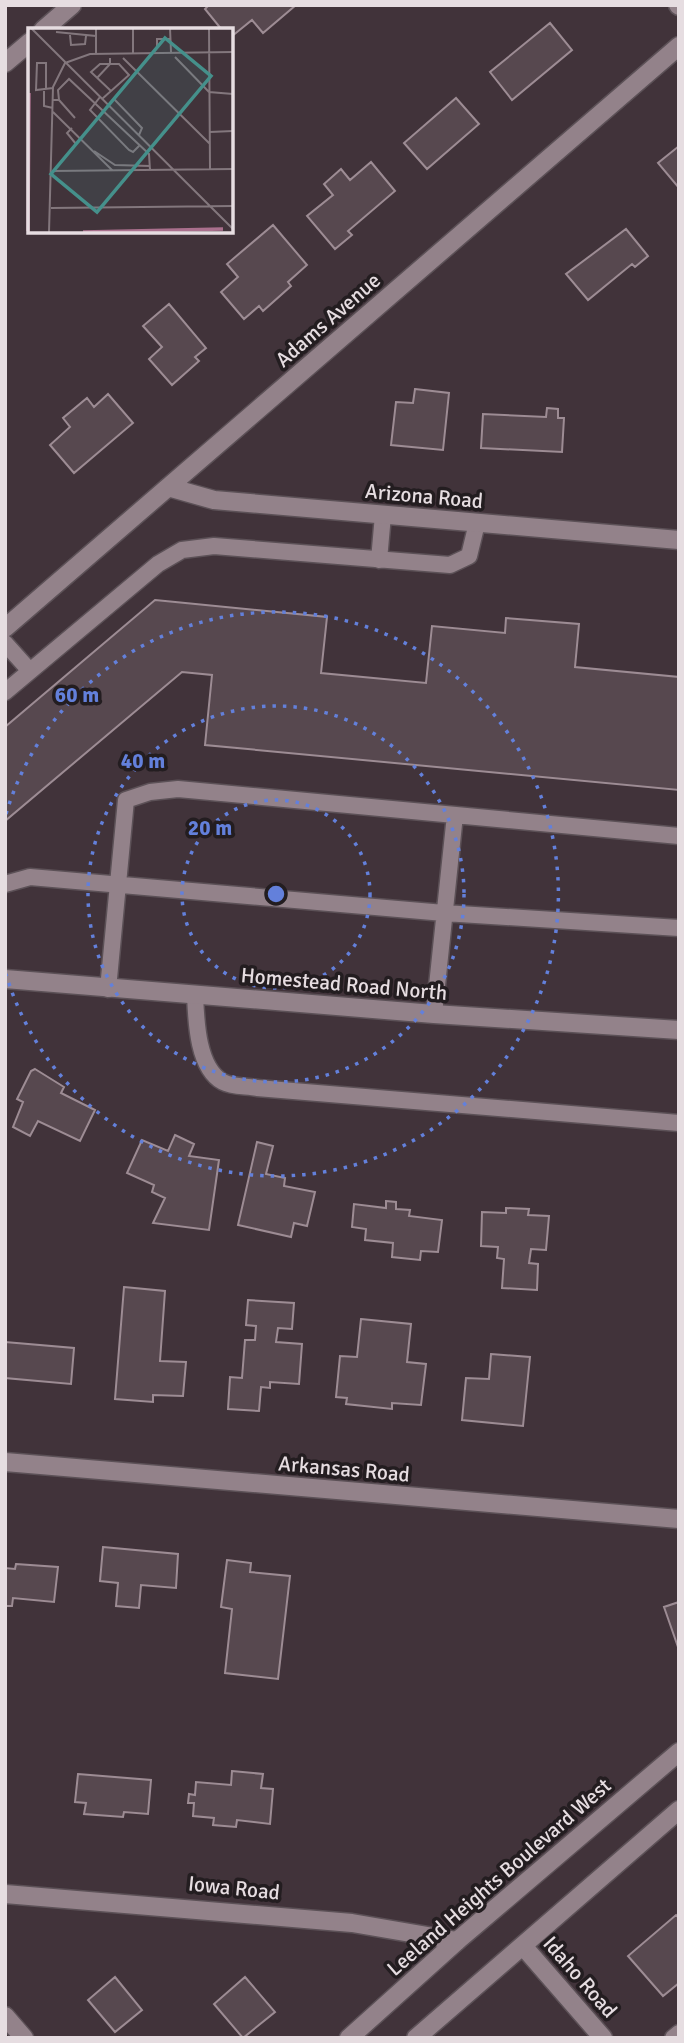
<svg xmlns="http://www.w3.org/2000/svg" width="684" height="2043" font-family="Signika,sans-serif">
<rect width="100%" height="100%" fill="#41333a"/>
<path fill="#57484f" stroke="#9d8c94" stroke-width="2" d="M 209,5 L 296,5 L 263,33 L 252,20 L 231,37 L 231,30 L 222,30 L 205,9 Z
M 550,23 L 572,50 L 512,100 L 490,72 Z
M 456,98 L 479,124 L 427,169 L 404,143 Z
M 679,146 L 679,188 L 658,163 Z
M 371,162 L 395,191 L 348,231 L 352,235 L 335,249 L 307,216 L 333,195 L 324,184 L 341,169 L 350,180 Z
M 273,225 L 307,265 L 288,282 L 291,286 L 263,311 L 259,306 L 244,319 L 221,292 L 238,277 L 227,264 Z
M 626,229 L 648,256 L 635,267 L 632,264 L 588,300 L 566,274 Z
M 169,304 L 206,348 L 195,357 L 199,361 L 172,385 L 149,359 L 162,347 L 143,326 Z
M 415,389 L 449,393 L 443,450 L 391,445 L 396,402 L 413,403 Z
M 108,394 L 133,423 L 74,473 L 50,445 L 70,427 L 63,418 L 87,398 L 94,407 Z
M 547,408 L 558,409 L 558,418 L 564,418 L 562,452 L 481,448 L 483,414 L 546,417 Z
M 155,600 L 327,617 L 321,673 L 426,683 L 432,626 L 505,633 L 506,618 L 579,624 L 575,667 L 679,677 L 679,790 L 205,745 L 212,675 L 182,672 L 5,821 L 5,727 Z
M 35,1069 L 64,1087 L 61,1093 L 95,1110 L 80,1141 L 38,1121 L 30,1136 L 13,1127 L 23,1102 L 17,1099 L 31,1071 Z
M 175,1135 L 194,1144 L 189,1156 L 219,1160 L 209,1230 L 153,1223 L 165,1198 L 152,1192 L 154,1185 L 127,1173 L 142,1140 L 168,1151 Z
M 257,1142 L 273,1146 L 266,1174 L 285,1178 L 284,1186 L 315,1192 L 307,1226 L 294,1223 L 291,1237 L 238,1225 Z
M 386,1201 L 396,1202 L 396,1209 L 410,1210 L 409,1216 L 442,1220 L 438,1252 L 421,1251 L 420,1260 L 392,1257 L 393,1243 L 365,1240 L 366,1229 L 352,1227 L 354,1204 L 386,1208 Z
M 506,1208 L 529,1209 L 528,1215 L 549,1216 L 546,1250 L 531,1249 L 529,1263 L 538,1264 L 537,1290 L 502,1288 L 504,1259 L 497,1258 L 498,1247 L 481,1246 L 482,1212 L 506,1213 Z
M 124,1287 L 165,1291 L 160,1361 L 186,1362 L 183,1396 L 153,1395 L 153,1402 L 115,1399 Z
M 248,1300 L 294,1303 L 292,1329 L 278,1328 L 276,1342 L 302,1344 L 299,1384 L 270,1382 L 270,1388 L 261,1387 L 259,1411 L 228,1409 L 230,1377 L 242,1378 L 245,1340 L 255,1340 L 256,1326 L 246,1325 Z
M 361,1319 L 411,1324 L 407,1362 L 426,1364 L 421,1405 L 392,1403 L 392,1409 L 346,1404 L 347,1398 L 336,1397 L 340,1356 L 357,1357 Z
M 5,1342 L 74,1348 L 71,1384 L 5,1378 Z
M 491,1354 L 530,1357 L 523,1426 L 462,1420 L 466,1378 L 489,1379 Z
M 103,1547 L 178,1554 L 176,1588 L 141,1585 L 139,1608 L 116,1606 L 118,1583 L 100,1581 Z
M 227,1560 L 251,1563 L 250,1572 L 290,1576 L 278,1679 L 225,1673 L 232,1609 L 221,1607 Z
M 16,1564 L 58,1567 L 54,1602 L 13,1598 L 12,1606 L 5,1606 L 5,1568 L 15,1569 Z
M 679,1602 L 679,1647 L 678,1647 L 664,1607 Z
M 232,1771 L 263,1774 L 261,1788 L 273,1789 L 270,1824 L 237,1820 L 236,1827 L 213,1825 L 214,1818 L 193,1816 L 194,1803 L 188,1803 L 189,1794 L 195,1795 L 196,1782 L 231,1785 Z
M 78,1774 L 151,1780 L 148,1814 L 124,1812 L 123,1817 L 84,1814 L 86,1803 L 75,1802 Z
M 676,1915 L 679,1918 L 679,1983 L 663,1996 L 628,1956 Z
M 115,1977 L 142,2010 L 115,2032 L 88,2000 Z
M 245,1977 L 275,2012 L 243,2038 L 214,2004 Z"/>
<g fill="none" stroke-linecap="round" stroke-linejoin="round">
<defs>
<path id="service" d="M 379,560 L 383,515
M 5,643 L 30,671
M 5,692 L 158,564 L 182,550 L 214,546 L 450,565 L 469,556 L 477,523
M 5,884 L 30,877 L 444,913 L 679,928
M 108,989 L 126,800 L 150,792 L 178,789 L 679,836
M 195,994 C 196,1019 197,1068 223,1082 C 232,1087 247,1086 257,1088 L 679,1123
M 434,1014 L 455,815
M 673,2038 L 679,2033"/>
<path id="minor" d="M 43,30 L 72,5
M 5,63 L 30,42
M 168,487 L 214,500 L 679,540
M 5,628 L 679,46
M 5,1462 L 679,1519
M 5,1894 L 352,1923 L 457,1941
M 523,1946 L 603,2038
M 5,2016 L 24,2038"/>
<path id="tertiary" d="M 678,5 L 679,6"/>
<path id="secondary" d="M 5,979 L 434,1014 L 679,1030
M 349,2038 L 457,1941 L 679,1752
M 416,2038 L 679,1810"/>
</defs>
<use href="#service" stroke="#5c5157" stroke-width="19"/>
<use href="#minor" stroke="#5c5157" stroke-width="21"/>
<use href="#tertiary" stroke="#5c5157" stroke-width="21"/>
<use href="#secondary" stroke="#5c5157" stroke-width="21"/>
<use href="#service" stroke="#93828a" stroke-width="16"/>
<use href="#minor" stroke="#93828a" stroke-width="18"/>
<use href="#tertiary" stroke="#93828a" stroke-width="18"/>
<use href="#secondary" stroke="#93828a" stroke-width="18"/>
</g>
<g fill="none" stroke="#6380db" stroke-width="3.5" stroke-dasharray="3.5 7">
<circle cx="276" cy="894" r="94"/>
<circle cx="276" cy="894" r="188"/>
<path d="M6 814A282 282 0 1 1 6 974"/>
</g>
<g text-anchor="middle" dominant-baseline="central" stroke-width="7" stroke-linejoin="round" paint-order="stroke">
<g font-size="21" fill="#e6dde1" stroke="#231d20">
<text transform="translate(328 320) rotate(-41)">Adams Avenue</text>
<text transform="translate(424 496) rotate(5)">Arizona Road</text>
<text transform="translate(344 984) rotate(5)">Homestead Road North</text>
<text transform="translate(344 1469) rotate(5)">Arkansas Road</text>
<text transform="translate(499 1877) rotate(-41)">Leeland Heights Boulevard West</text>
<text transform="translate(234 1888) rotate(6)">Iowa Road</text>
<text transform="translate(580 1977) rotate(49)">Idaho Road</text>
</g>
</g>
<g transform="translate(28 28)">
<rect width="205" height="205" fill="#41333a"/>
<path fill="none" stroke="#aa708d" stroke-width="3.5" d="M 0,203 L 1,65M 55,204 L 195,201"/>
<path fill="none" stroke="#83777d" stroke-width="2" d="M 3,0 L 205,201M 68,0 L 68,26M 105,0 L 105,26M 142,0 L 143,24M 181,0 L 182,141M 28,4 L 68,8M 42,7 L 43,17 L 57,16 L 58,8M 129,20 L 129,11 L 142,11M 147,29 L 181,64 L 205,66M 95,30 L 182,116M 37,35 L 62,26 L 205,24M 69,50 L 82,36 L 91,36 L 101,47 L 83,63M 18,60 L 18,35 L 9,35 L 8,62 L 25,60M 16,63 L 16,78 L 25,80M 72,69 L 62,82 L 101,122 L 105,124 L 111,118M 74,71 L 83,63 L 63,44 L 72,36 L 82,36 L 82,30M 86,71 L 114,100 L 111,107M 25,72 L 31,72 L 30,62 L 41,51 L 121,126 L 122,142M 31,72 L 47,90M 25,84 L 84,142M 44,100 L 39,105 L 48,116M 182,104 L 205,103M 66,123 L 87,137 L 122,138M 24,143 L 205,141M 23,180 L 205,178M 21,204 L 25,59 L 37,35"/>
<path fill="#45908b" fill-opacity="0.15" stroke="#45908b" stroke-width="3.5" d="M 137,10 L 183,48 L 69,184 L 23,146 Z"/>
<rect width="205" height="205" fill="none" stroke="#e6dde1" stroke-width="3.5"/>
</g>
<circle cx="276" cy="894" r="10" fill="#6380db" stroke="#231d20" stroke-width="3.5"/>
<g font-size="21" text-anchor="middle" font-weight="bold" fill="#6380db" stroke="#231d20" stroke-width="7" stroke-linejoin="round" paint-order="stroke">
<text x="77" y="702">60 m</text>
<text x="143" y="768">40 m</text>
<text x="210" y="835">20 m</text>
</g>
<rect width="684" height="2043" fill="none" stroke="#e6dde1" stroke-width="14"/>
</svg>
